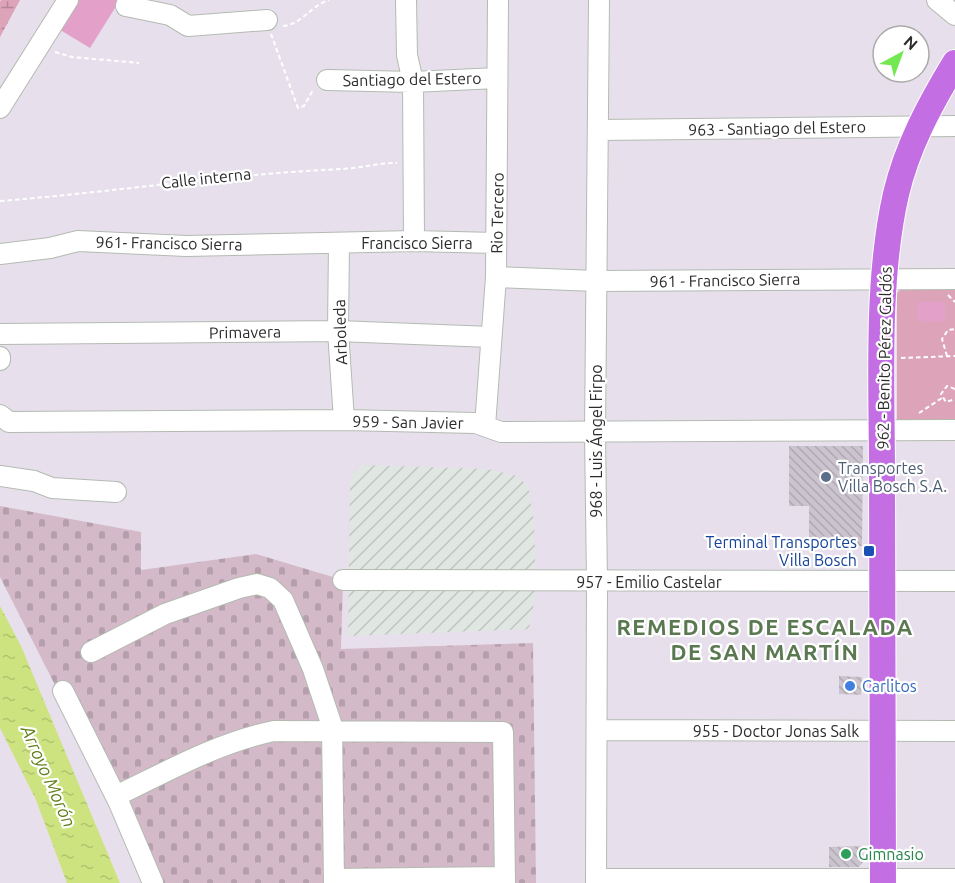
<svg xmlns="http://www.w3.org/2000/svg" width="955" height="883" font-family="Ubuntu,sans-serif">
<defs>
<pattern id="industrial-furrows" width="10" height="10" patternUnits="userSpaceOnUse" patternTransform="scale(1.5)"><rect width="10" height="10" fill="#e0e6e1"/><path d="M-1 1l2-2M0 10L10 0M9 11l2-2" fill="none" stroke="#c0c5c1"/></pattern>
<pattern id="wetland-marsh" width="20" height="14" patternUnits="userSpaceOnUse" patternTransform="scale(1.5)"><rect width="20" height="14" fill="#dda3b9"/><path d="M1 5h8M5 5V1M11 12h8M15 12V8" fill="none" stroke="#b38597"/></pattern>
<pattern id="cemetery-stones" width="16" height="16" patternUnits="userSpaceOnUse" patternTransform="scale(1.5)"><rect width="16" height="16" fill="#d4b9c8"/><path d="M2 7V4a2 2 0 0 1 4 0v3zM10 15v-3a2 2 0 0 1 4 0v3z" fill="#b69fac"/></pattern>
<pattern id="water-ripples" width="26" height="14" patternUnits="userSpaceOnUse" patternTransform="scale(1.5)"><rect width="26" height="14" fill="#cde37f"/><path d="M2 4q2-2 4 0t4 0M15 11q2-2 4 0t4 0" fill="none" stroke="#b0c36e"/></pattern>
<pattern id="building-back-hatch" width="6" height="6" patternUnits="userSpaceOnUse" patternTransform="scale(1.5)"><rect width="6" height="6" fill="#cbc4cf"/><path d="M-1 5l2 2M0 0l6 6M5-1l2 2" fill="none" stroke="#aea9b2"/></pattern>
</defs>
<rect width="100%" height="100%" fill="#e7e0ec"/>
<path fill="url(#industrial-furrows)" d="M 362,465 L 487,469 L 517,476 L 528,486 L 534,521 L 536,592 L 529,629 L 348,636 L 350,485 L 354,472 Z"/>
<path fill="#dda3b9" d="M 903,287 L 955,287 L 955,426 L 905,427 L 897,419 L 897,293 Z"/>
<path fill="url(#wetland-marsh)" d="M 1,0 L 20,0 L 0,37 L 0,2 Z"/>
<path fill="url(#cemetery-stones)" d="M 0,506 L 141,532 L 141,570 L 256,554 L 343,580 L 341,649 L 533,643 L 536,883 L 143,883 L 107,787 L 0,577 Z"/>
<path fill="#e3a0c9" d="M 74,0 L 120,0 L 90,48 L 57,28 Z
M 917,302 L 945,302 L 945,322 L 917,321 Z"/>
<path fill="url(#water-ripples)" d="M 0,606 L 21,646 L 120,883 L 67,883 L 36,800 L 0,728 Z"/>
<path fill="url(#building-back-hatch)" d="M 789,446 L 863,446 L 862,546 L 809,546 L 809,506 L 789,506 Z
M 839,676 L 862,677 L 861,695 L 839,694 Z
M 863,846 L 863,862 L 859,867 L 829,867 L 829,847 Z"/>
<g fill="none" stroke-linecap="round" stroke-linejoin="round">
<defs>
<path id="minor" d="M 128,0 L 126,6 L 170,15 L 188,26 L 267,20
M 406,0 L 407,55 L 413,82 L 414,241
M 937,0 L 955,15
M 327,80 L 413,82 L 497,78
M 0,108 L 68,0
M 599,130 L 955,126
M 339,243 L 338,331 L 344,420
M 0,254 L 50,248 L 78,241 L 186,246 L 414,241 L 496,243
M 496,277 L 596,281 L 955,279
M 0,334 L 338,331 L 491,337
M 0,357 L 0,360
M 0,415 L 9,422 L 344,420 L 476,423 L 501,432 L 955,430
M 485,426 L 496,277 L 498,0
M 0,476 L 34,481 L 52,488 L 116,492
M 343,580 L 955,581
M 91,652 L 165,614 L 239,588 L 257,584 L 270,588 L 283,600 L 313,669 L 332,726 L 334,883
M 63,691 L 119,803 L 153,883
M 597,730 L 955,731
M 116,796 C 166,772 219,742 274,731 L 503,732 L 505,883
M 334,879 L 505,877
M 596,879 L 955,879
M 596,883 L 597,582 L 595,433 L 599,0"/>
<path id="major" d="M 883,883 C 883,747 883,611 882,475 C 882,386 876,281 896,194 C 907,147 930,104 955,63"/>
</defs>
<use href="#minor" stroke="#b3bbb1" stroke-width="22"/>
<use href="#major" stroke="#fff" stroke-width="28"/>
<path stroke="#fff" stroke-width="2" stroke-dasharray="4.5 3" stroke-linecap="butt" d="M 283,26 C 303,24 311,5 329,0
M 271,34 L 298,108 L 304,106 L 313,90
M 55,52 L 72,57 L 139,63
M 0,201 C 115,192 227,174 342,169 C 361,168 378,163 397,163
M 948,295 L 955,302
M 947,356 L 942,339 L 948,330 L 955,329
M 901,358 L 955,356
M 955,389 L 947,386 L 941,394 L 946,402 L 955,399
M 919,413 L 942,398"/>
<use href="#minor" stroke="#fff" stroke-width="20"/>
<use href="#major" stroke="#c36fe3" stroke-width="26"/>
</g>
<circle fill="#5c6f8a" stroke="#fff" stroke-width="2" cx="826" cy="477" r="6"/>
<rect fill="#1a4fb4" stroke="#fff" stroke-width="2" x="863" y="545" width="12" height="12" rx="3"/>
<circle fill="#3f7fe0" stroke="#fff" stroke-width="2" cx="850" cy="686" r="6"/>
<circle fill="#2e9e5b" stroke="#fff" stroke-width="2" cx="846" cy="854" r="6"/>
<g text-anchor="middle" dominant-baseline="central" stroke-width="4.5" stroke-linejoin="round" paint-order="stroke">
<g font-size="16" fill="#2c2c2c" stroke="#fff">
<text transform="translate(412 79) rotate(-1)">Santiago del Estero</text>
<text transform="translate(777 128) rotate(-1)">963 - Santiago del Estero</text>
<text transform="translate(206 178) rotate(-6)">Calle interna</text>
<text transform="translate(497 213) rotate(-89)">Rio Tercero</text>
<text transform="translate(169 243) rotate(1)">961- Francisco Sierra</text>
<text x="417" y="243">Francisco Sierra</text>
<text transform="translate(725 280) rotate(-1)">961 - Francisco Sierra</text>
<text transform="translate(245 332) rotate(-1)">Primavera</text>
<text transform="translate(340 332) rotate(-92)">Arboleda</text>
<text transform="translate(884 358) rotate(-89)">962 - Benito Pérez Galdós</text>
<text transform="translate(408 422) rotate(1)">959 - San Javier</text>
<text transform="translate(596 441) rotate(-90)">968 - Luis Ángel Firpo</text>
<text x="649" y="582">957 - Emilio Castelar</text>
<text x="776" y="731">955 - Doctor Jonas Salk</text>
</g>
<g font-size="16" fill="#4e5e75" stroke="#fff" text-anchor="start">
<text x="838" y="468">Transportes<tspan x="838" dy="18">Villa Bosch S.A.</tspan></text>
</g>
<g font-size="16" fill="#164399" stroke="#fff" text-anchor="end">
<text x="857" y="542">Terminal Transportes<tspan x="857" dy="18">Villa Bosch</tspan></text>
</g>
<g font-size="16" fill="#366cbe" stroke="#fff" text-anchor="start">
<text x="862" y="686">Carlitos</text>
</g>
<g font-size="16" fill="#27864d" stroke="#fff" text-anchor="start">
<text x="858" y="854">Gimnasio</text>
</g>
<g font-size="18" font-style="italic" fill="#607e1a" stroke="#fff">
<text transform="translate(49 776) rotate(66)">Arroyo Morón</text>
</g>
<g font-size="22" font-weight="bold" letter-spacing="1.5" fill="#5a7951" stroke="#fff">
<text x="765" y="626">REMEDIOS DE ESCALADA<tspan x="765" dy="25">DE SAN MARTÍN</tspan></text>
</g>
</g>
<g transform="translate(901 54) rotate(41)"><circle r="28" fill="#ffffff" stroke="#ababab" stroke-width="1.5"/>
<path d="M0-4.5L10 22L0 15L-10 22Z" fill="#74e852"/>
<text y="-9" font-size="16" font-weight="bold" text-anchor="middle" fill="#2c2c2c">N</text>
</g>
</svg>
